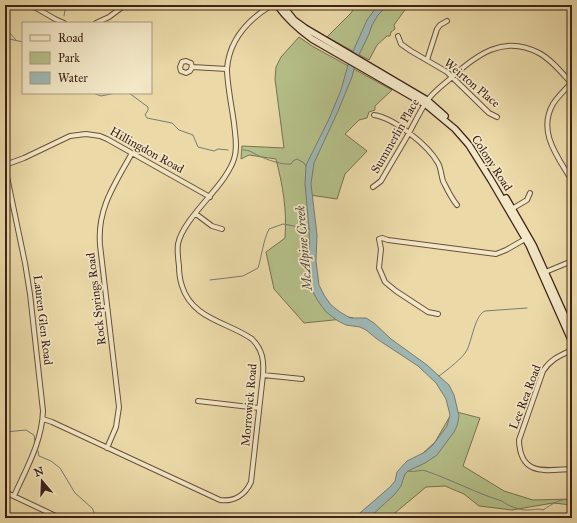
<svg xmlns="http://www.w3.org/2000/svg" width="577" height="523" font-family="'IM FELL Great Primer',serif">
<rect width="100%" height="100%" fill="#ebdaa8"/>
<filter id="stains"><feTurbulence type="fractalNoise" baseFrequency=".005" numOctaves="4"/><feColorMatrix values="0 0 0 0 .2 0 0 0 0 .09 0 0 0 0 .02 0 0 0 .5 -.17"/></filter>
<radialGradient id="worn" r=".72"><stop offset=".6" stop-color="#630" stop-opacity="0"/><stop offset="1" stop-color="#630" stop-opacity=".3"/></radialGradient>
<path fill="#b5c089" stroke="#7a7150" d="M 356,5 L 410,5 L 407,7 L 394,25 L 395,29 L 391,32 L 390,36 L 387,36 L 377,45 L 369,60 L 327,37 L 351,13 Z
M 299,37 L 312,46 L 392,90 L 375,106 L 375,110 L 369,112 L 367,118 L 359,120 L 345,134 L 367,151 L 345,174 L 337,199 L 310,195 L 314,288 L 336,314 L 353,318 L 304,323 L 274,289 L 266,252 L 285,238 C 287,209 283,187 276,159 L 249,155 L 241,159 L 242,146 L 284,148 L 275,79 L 276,67 L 281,57 Z
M 453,411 L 480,418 L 463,466 L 504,491 L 533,500 L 572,499 L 572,505 L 553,503 L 512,510 L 479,506 L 464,494 L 445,486 L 426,487 L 389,518 L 360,518 L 385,496 L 408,467 L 435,442 Z"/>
<path fill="#9eb8b4" stroke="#787c76" d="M 378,5 L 388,5 L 378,15 L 372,25 L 369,34 L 356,61 L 352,77 L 338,111 L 314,163 L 311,184 L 317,235 L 316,261 L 319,285 L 324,295 L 331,305 L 340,312 L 350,318 L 366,318 L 374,323 L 391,339 L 427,365 L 439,376 L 449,385 L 454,395 L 459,416 L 457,426 L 454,432 L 437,455 L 425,463 L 408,471 L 405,474 L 401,486 L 395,494 L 369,518 L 354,518 L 390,487 L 395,481 L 397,472 L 407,461 L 425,452 L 433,445 L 447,426 L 450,415 L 446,399 L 436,383 L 418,366 L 377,339 L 366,330 L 360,327 L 346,325 L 338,321 L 326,312 L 318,301 L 313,292 L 310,280 L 309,228 L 305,184 L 306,165 L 329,119 L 341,90 L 350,58 L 367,20 Z"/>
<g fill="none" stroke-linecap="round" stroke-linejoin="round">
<path stroke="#787c76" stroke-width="1" d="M 64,16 L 66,5
M 5,31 L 9,32 L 16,40
M 5,38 L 23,42
M 93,93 L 101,96 L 116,93
M 129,93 L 148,107 L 148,110 L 145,115 L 147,118 L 172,123 L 179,130 L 193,135 L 198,147 L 214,151 L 218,149 L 228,150
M 243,150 C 250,150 253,153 259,156 C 268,160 282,165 291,164 L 293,161 L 297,159 L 304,163 L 306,166
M 210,280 L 243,276 L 258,268 C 262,255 263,241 269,229 L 283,224 L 310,229
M 439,376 C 447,370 463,358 467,350 C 472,340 475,315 485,311 L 527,308
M 5,432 L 26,430 L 34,435 L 35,442
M 38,451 L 39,456 L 51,461 L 60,468 L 75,493 L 92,508 L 97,518
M 408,471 C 414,473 420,469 426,471 C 452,480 476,493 502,501 C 508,506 519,510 527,510 C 533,510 538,508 543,510 C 552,504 562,497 572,500"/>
<defs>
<path id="street" d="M 31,5 L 55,19 L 64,23
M 96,23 L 109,17 L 125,5
M 398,36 L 401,44 L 411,51 L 447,72 L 489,113 L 497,117
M 427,60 L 437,29 L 440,25 L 447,21
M 192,67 L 190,71 L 186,73 L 181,71 L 180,67 L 182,62 L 186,61 L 191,63 L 192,67 L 227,69
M 571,83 C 565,90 558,96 553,104 C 537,132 558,157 572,181
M 374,115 C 394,118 428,145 438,163 C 441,168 441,175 443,181 C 447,189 451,198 457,205
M 5,165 L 24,158 L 70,136 L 86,134 L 100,136 L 107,139 L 210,197
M 5,167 L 25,263 L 30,294 L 43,411 C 42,442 26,469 14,496
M 373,187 L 381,181 C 390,165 400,149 409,133 C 415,122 420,111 427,101 C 433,92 443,85 451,78 C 476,55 504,34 539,53 C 552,60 562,73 572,84
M 510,210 L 527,200 L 530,193
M 196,214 L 212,226 L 222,229
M 543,273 L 572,261
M 438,314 L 428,312 L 396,291 L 385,282 L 379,268 L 381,249 L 379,239 L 382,238 L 388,240 L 496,254 L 506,250 L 527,238
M 572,350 C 559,356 551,359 543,371 L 519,440 C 520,477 546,470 572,469
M 263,375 L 302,379
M 198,401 L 259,408
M 43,419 L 52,422 L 220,500 C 234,502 245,495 251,482 L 263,375 C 264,361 263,350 252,339 C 228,322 192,319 182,286 C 180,280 179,273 179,266 C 178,258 177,251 178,244 C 182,223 211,197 224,178 C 228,172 232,166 234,159 C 238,147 235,135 234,123 C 232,108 227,84 227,69 C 229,40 249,19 272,5
M 107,448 L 116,427 L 119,407 L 100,245 C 97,208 115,184 132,153
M 5,492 L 60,518"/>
<path id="secondary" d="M 277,5 C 287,19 298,29 312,39 L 425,104 L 455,129 L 469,145 L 491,180 L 529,245 L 572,342
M 282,5 L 294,20 L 305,28 L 427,100 L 445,116
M 506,198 L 533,245 L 572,332"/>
</defs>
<use href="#street" stroke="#69503c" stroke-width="6"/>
<use href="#secondary" stroke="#3e2218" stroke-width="8"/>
<use href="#street" stroke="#f2e7c6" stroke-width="4"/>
<use href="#secondary" stroke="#f2e7c6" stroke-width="5.5"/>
</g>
<g text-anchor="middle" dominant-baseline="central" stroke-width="3.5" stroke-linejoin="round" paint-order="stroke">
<g font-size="12" fill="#3e2218" stroke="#f2e7c6">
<text transform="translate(472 83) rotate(40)">Weirton Place</text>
<text transform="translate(395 136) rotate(-60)">Summerlin Place</text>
<text transform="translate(147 150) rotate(29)">Hillingdon Road</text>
<text transform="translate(492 163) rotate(57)">Colony Road</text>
<text transform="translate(96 299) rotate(-97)">Rock Springs Road</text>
<text transform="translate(43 320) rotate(83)">Lauren Glen Road</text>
<text transform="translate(525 397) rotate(-69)">Lee Rea Road</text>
<text transform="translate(249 405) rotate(-85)">Morrowick Road</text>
</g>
<g font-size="13" font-style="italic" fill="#56483f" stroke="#f2e7c6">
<text transform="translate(304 248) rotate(-95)">McAlpine Creek</text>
</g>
</g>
<rect width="577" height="523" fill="none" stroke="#ebdaa8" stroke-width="20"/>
<rect x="6" y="6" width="565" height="511" fill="none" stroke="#3e2218" stroke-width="2"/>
<rect x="10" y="10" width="557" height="503" fill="none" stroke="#3e2218"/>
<rect x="22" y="22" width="130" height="72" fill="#f2e7c6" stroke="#aa9880"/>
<rect x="30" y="35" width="20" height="6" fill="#f2e7c6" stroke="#aa9880"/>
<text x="58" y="42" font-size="12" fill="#3e2218">Road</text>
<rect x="30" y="52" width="20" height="12" fill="#b5c089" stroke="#aa9880"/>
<text x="58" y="62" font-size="12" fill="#3e2218">Park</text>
<rect x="30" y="72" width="20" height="12" fill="#9eb8b4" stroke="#aa9880"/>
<text x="58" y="82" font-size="12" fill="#3e2218">Water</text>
<g transform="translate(42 481) rotate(341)" stroke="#f2e7c6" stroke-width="3" paint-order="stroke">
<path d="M0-3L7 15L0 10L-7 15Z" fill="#3e2218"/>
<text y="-6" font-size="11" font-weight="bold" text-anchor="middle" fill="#3e2218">N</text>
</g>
<rect width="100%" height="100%" filter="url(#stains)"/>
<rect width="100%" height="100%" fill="url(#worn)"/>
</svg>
